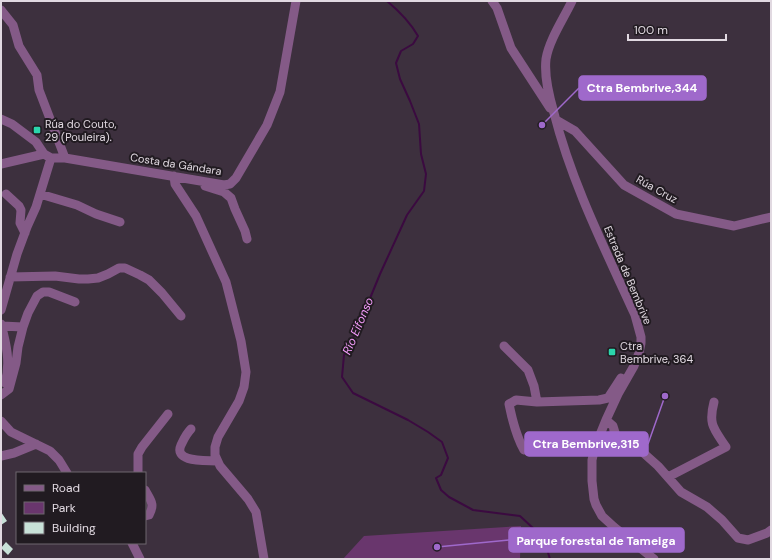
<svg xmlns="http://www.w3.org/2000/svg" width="772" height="560" font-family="'DM Sans',sans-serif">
<rect width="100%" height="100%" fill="#3d303e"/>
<path fill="#69366d" d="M 610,428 L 612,429 L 618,451 L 599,455 Z
M 521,526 L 520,559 L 343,559 L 364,536 Z"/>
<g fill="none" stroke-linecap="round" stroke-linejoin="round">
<path stroke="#3b0a40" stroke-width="2" d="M 387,1 C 399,11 410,22 418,36 L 413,44 L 401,51 L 396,63 L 400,79 L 410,101 L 419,124 L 421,154 L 426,174 L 424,191 L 407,215 L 380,274 L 357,330 L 344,355 L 342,377 L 353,393 L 408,420 L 428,432 L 442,442 L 448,458 L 441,475 L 436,478 L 441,490 L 449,497 L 473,510 L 520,516 L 534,529 L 545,543 L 550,559"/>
</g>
<path fill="#c8e1d8" d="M 1,512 L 7,521 L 1,525 Z
M 6,542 L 13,549 L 8,555 L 1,548 Z"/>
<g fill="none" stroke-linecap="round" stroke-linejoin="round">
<path stroke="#845a87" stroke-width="9" d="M 492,1 L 497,8 L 511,48 L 550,108
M 572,1 C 564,18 549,40 546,59 C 544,77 549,96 554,113 C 572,184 605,249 635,315 L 641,337 L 641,343 L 639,353 L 634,366 L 618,394 L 606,420 L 595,447 L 592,460 L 592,481 L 594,499 L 596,505 L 602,516 L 614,527 L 654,559
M 1,10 L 13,25 L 19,46 L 37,75 L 39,90 L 65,158 L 51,158 L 44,154 L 36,142 L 12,124 L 1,119
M 556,120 L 575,131 L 624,185 L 676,214 L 734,226 L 771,217
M 65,158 L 224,185 L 230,184 L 236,178 L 267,125 L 280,92 L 296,1
M 1,164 L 44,154
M 174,176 L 175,184 L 196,216 L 226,282 L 241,341 L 246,372 L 244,387 L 239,401 L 218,437 L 215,447 L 215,455 L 220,466 L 248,499 L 256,512 L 264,559
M 205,186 L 224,192 L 231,198 L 235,209 L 245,231 L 247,239
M 6,194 L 19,206 L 21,210 L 20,223 L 25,233
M 40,194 L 77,205 L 96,214 L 120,222
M 10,277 L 55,276 L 79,279 L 88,279 L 98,278 L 108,274 L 119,268 L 125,268 L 140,275 L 149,280 L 162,293 L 181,316
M 1,310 L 17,254 L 27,227 L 36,207 L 51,158
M 1,324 C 6,343 11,363 5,383
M 2,326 L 23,327
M 504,346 L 528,370 L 534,386 L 537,402
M 1,395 L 9,389 L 16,363 L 18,347 L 23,327 L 28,313 L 37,296 L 43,292 L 49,292 L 75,302
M 606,420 L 613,426 L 618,442 L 622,446 L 632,445 L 639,449 L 658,466 L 681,492 L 707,507 L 722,520 L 738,538 L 748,540 L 767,533 L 771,530
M 1,421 L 11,432 L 50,451 L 59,460 L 67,473
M 191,429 C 186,434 184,439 181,445 C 173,463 207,460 217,461
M 524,450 C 516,436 512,419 509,404 L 516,400 L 537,402 L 599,400 L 608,398 L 621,378
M 1,456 L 14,453 L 36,444
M 138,473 L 138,454 L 142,447 L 168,414
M 668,477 L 722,449 L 726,447 C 714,429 708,425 714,402
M 145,490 C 151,501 155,504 149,515 L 145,516
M 132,543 L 140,559"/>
</g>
<g fill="#2bd5ac" stroke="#211b21" stroke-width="1.5">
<rect x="33" y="126" width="8" height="8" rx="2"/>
<rect x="608" y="348" width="8" height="8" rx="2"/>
</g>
<g text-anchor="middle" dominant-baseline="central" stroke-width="4" stroke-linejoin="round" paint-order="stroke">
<g font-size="11" fill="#e1d9e1" stroke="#211b21" text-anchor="start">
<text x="45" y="124">Rúa do Couto,<tspan x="45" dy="13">29 (Pouleira).</tspan></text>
<text x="620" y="346">Ctra<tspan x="620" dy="13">Bembrive, 364</tspan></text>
</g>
<g font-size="11" fill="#e1d9e1" stroke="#211b21">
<text transform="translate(176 164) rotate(9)">Costa da Gándara</text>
<text transform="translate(657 189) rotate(29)">Rúa Cruz</text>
<text transform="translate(628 275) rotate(67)">Estrada de Bembrive</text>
</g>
<g font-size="12" font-style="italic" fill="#f59cfc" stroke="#211b21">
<text transform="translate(358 326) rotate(-67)">Río Eifonso</text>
</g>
</g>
<path fill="none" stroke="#9f69cb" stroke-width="1.5" d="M542 125L579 88M665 396L648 444M437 547L509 540"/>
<g fill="#9f69cb" stroke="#211b21" stroke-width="1.5">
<circle cx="542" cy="125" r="4"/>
<circle cx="665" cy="396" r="4"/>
<circle cx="437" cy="547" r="4"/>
</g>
<g fill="#9f69cb" stroke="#9f69cb" stroke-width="1.5">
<rect x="579" y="76" width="127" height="24" rx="4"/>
<rect x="525" y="432" width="123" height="24" rx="4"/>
<rect x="509" y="528" width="175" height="24" rx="4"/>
</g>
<g font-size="12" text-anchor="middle" font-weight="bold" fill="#fff">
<text x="642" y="92">Ctra Bembrive,344</text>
<text x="586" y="448">Ctra Bembrive,315</text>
<text x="596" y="545">Parque forestal de Tameiga</text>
</g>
<rect width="772" height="560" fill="none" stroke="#e1d9e1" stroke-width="4"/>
<rect x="16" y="472" width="130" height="72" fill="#211b21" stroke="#6e676e"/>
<rect x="24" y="485" width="20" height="6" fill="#845a87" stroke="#6e676e"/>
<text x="52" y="492" font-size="12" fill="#e1d9e1">Road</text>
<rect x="24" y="502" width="20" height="12" fill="#69366d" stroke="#6e676e"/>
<text x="52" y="512" font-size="12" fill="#e1d9e1">Park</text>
<rect x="24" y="522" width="20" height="12" fill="#c8e1d8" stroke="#6e676e"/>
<text x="52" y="532" font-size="12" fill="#e1d9e1">Building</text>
<path d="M628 34v6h98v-6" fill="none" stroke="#e1d9e1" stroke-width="2"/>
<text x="634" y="34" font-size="12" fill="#e1d9e1" stroke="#211b21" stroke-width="3" paint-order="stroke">100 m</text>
</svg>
